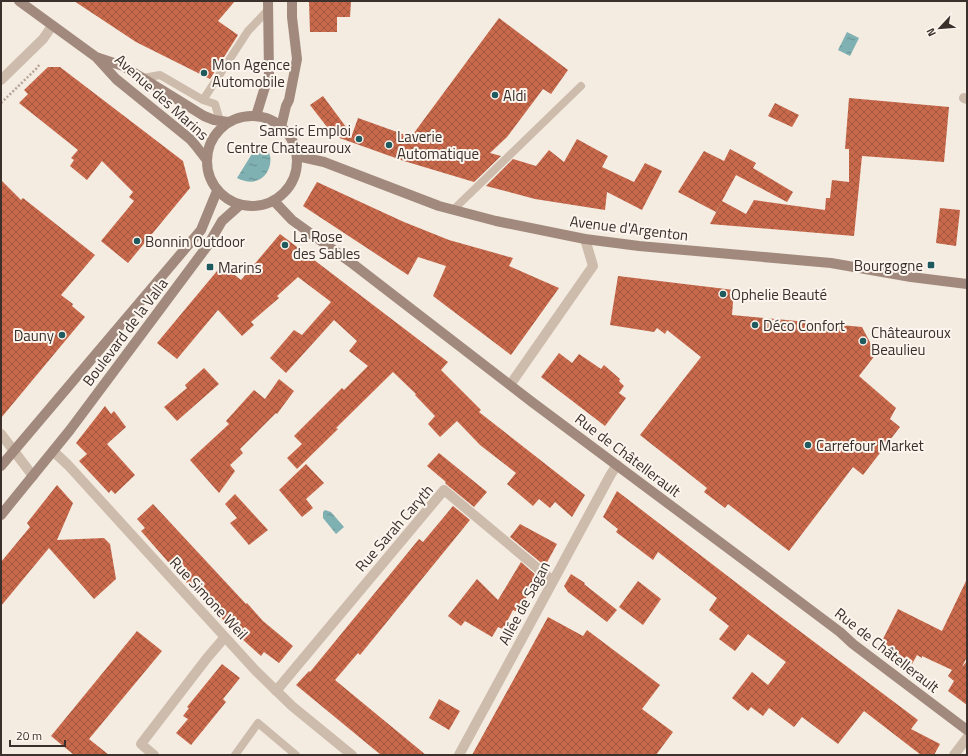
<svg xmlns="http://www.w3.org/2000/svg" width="968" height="756" font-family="'Titillium Web',sans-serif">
<defs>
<pattern id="water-ripples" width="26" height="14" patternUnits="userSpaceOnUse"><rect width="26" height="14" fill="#7fb0b2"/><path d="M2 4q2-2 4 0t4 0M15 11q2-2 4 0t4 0" fill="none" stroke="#699091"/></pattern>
<pattern id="building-cross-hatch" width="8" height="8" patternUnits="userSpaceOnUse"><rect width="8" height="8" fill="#c8694b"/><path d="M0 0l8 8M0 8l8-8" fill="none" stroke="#a4573f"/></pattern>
</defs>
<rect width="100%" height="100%" fill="#f4ebe1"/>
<path fill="url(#water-ripples)" d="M 847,32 L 859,38 L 850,56 L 838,50 Z
M 258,144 C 281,147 271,195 237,178 Z
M 325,510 L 331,512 L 344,527 L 336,534 L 323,518 L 323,512 Z"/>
<path fill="url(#building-cross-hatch)" d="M 74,1 L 235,1 L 218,21 L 238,35 L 210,79 L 136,42 Z
M 309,1 L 351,1 L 350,17 L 337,17 L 337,32 L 310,32 Z
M 499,18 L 568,70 L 551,94 L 543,89 L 507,137 L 490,153 L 501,156 L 474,182 L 404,161 L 334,136 L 310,105 L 323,96 L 352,135 L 358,118 L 411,137 Z
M 48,67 L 60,67 L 183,161 L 190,188 L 128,263 L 101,241 L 134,201 L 129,197 L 133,192 L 102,161 L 87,180 L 70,166 L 74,160 L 71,158 L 78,150 L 19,103 L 28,94 L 24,90 Z
M 849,98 L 949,107 L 944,162 L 862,156 L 854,236 L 710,224 L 722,201 L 746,214 L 754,200 L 825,210 L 826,198 L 830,198 L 832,180 L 849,182 L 849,149 L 845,149 Z
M 775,103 L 799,115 L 792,127 L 768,116 Z
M 577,139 L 608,156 L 602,167 L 634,182 L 645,163 L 662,171 L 642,210 L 607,192 L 605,210 L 535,199 L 486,186 L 513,159 L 536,166 L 549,150 L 564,162 Z
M 730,149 L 756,163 L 753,168 L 793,192 L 787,202 L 736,175 L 716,212 L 678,192 L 704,151 L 724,161 Z
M 1,180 L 21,200 L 23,198 L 95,255 L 61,295 L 73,304 L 72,306 L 85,317 L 1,418 Z
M 317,182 L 404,222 L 449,240 L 513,258 L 509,266 L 559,288 L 511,355 L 433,296 L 446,266 L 418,257 L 408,275 L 303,206 Z
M 940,208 L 960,210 L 956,246 L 936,243 Z
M 280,234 L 448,362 L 441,370 L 481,410 L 479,412 L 585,495 L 572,517 L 555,502 L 550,508 L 539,499 L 533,506 L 507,484 L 516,473 L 480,445 L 457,421 L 440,437 L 428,424 L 435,416 L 415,395 L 416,394 L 393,372 L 336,428 L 338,429 L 297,469 L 287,458 L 302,444 L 294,436 L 342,388 L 344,390 L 368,366 L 349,351 L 357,341 L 334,320 L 286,373 L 270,358 L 294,330 L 302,335 L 331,302 L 298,277 L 277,296 L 279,298 L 251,322 L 254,325 L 242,336 L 218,310 L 177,359 L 157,343 L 222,265 L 241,280 Z
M 618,276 L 734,290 L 732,315 L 862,327 L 876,354 L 859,376 L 896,408 L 890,419 L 900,427 L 863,475 L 853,467 L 789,551 L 728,504 L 725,508 L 704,492 L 707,488 L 640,435 L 701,357 L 667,330 L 665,334 L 657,328 L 654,332 L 610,325 Z
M 559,353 L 572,363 L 579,354 L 601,369 L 604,365 L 620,379 L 619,381 L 624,386 L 619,393 L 626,398 L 605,426 L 541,377 Z
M 204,368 L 219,384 L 177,421 L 164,407 L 187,388 L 185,385 Z
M 279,379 L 294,391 L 277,414 L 276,413 L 240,449 L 243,453 L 230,465 L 235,471 L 219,493 L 190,460 L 229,424 L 226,421 L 254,390 L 265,399 Z
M 105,406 L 111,414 L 114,411 L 126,427 L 107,444 L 135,475 L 115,494 L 111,490 L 109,493 L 79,461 L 87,454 L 76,443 Z
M 439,453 L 487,492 L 474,507 L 446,484 L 445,483 L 446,482 L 427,466 Z
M 306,464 L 324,483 L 306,499 L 313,508 L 302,517 L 279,490 Z
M 57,485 L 73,503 L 57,540 L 104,538 L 110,544 L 116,579 L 94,599 L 49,548 L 1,606 L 1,562 L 30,527 L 27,523 Z
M 617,491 L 781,617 L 918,720 L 911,729 L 940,744 L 934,755 L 921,755 L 864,711 L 838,744 L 802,717 L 794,727 L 769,708 L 763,716 L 751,707 L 748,711 L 732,698 L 752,672 L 768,685 L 786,662 L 748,634 L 735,651 L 719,639 L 729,626 L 709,610 L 717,598 L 658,552 L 653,560 L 616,532 L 618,529 L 603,517 Z
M 235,494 L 268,530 L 249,545 L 230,523 L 237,518 L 225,504 Z
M 153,504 L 246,604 L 247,603 L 263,621 L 293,646 L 279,663 L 264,652 L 261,656 L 241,638 L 184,580 L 141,531 L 145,528 L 137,519 Z
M 453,506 L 470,520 L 360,655 L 358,653 L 335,680 L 426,755 L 381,755 L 296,685 L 309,671 L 310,672 L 419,539 L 423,542 Z
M 520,524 L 557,544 L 545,566 L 510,537 Z
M 521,562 L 538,577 L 518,612 L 513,610 L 503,629 L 498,627 L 492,637 L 465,621 L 461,626 L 448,616 L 477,579 L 498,600 Z
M 571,574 L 585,583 L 584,584 L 617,610 L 607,622 L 568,592 L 564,586 Z
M 967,579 L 967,657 L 962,667 L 967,661 L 967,705 L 948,691 L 954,681 L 948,676 L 952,670 L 922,656 L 922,658 L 917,655 L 912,664 L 882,641 L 898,609 L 942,631 Z
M 638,581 L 661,599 L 643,625 L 619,607 Z
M 548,617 L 583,636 L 587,630 L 660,685 L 642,709 L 673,732 L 656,755 L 472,755 Z
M 137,631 L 162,651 L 89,739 L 109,755 L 74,755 L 51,736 Z
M 222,664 L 240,678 L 223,699 L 226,702 L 191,745 L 176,733 L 188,719 L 183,716 L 189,708 L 187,707 Z
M 439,699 L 460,711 L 449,730 L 429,718 Z"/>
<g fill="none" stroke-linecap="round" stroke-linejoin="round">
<path stroke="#b9a596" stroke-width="2.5" stroke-dasharray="2 2" stroke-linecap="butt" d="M 1,103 L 36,69 L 40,64"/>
<path stroke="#cdbbac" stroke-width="8" d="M 143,78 L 160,75 L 203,100 L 215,104 L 220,121
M 203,100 L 248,31 L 268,10
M 453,210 L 581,86
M 235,755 L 258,723 L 296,755"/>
<path stroke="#cdbbac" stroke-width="10" d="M 1,80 L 43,39 L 52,26
M 964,98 L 967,99
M 510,385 L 593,266 L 585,239
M 1,434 L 33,476
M 53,451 L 68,465 L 255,670 L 292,706 L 352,755
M 276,691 L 444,490 L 553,581
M 154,755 L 141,744 L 207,658 L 225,637
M 459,755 L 611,474 L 617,465
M 954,755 L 967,738"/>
<path stroke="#a18a7d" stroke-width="10" d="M 19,1 L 96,57 L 116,79 L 190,139 L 196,146 L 206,159
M 96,57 L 123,66 L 204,116 L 214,120 L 228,122
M 256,116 L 269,74 L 268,1
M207 161a45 45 0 1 1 90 0a45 45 0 1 1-90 0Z
M 281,127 L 286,106 L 289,100 L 297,59 L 292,17 L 292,1
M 297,156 L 324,162 L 439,206 L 496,221 L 585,239 L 639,246 L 831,263 L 911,277 L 967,284
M 274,201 L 292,220 L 353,264 L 532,402 L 772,581 L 840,632 L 853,644 L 967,730
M 1,466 L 201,230 L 217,191
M 1,515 L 70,430 L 208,245 L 222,221 L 240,205"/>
</g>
<g fill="#1f5a5e" stroke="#fbf5ee" stroke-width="1.5">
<circle cx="204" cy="73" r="4"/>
<circle cx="495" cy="95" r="4"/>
<circle cx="359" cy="139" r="4"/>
<circle cx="389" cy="145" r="4"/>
<circle cx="137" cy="241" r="4"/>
<circle cx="285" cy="245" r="4"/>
<rect x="927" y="261" width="8" height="8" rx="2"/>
<rect x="206" y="263" width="8" height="8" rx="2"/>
<circle cx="723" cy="294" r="4"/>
<circle cx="755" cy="325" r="4"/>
<circle cx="62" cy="335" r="4"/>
<circle cx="863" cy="341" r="4"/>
<circle cx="808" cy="445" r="4"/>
</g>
<g text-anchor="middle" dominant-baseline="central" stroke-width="4" stroke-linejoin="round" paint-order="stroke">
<g font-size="15" fill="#3b302b" stroke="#fbf5ee" text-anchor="start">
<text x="212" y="64">Mon Agence<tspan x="212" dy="17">Automobile</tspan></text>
<text x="503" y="95">Aldi</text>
<text x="351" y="130" text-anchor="end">Samsic Emploi<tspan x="351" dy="17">Centre Chateauroux</tspan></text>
<text x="397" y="136">Laverie<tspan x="397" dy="17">Automatique</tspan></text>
<text x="293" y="236">La Rose<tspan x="293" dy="17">des Sables</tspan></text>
<text x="145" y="241">Bonnin Outdoor</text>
<text x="923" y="265" text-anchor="end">Bourgogne</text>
<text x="218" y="267">Marins</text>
<text x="731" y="294">Ophelie Beauté</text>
<text x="763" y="325">Déco Confort</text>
<text x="871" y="332">Châteauroux<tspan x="871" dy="17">Beaulieu</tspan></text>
<text x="54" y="335" text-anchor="end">Dauny</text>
<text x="816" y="445">Carrefour Market</text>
</g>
<g font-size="15" fill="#3b302b" stroke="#fbf5ee">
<text transform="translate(162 97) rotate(42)">Avenue des Marins</text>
<text transform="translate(629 228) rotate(7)">Avenue d'Argenton</text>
<text transform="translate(125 332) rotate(-53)">Boulevard de la Valla</text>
<text transform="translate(628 455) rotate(37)">Rue de Châtellerault</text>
<text transform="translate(394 528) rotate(-49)">Rue Sarah Caryth</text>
<text transform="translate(209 598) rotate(47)">Rue Simone Weil</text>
<text transform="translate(524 603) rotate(-62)">Allée de Sagan</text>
<text transform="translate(887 650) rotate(38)">Rue de Châtellerault</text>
</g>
</g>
<rect width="968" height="756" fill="none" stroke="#3b302b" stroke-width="4"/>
<g transform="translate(940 28) rotate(244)" stroke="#fbf5ee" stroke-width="3" paint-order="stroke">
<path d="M0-3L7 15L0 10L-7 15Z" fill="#3b302b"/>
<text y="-6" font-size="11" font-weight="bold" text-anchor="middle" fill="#3b302b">N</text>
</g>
<path d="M10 740v6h55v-6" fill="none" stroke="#3b302b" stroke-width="2"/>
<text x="16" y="740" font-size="12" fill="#3b302b" stroke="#fbf5ee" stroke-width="3" paint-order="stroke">20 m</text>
</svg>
